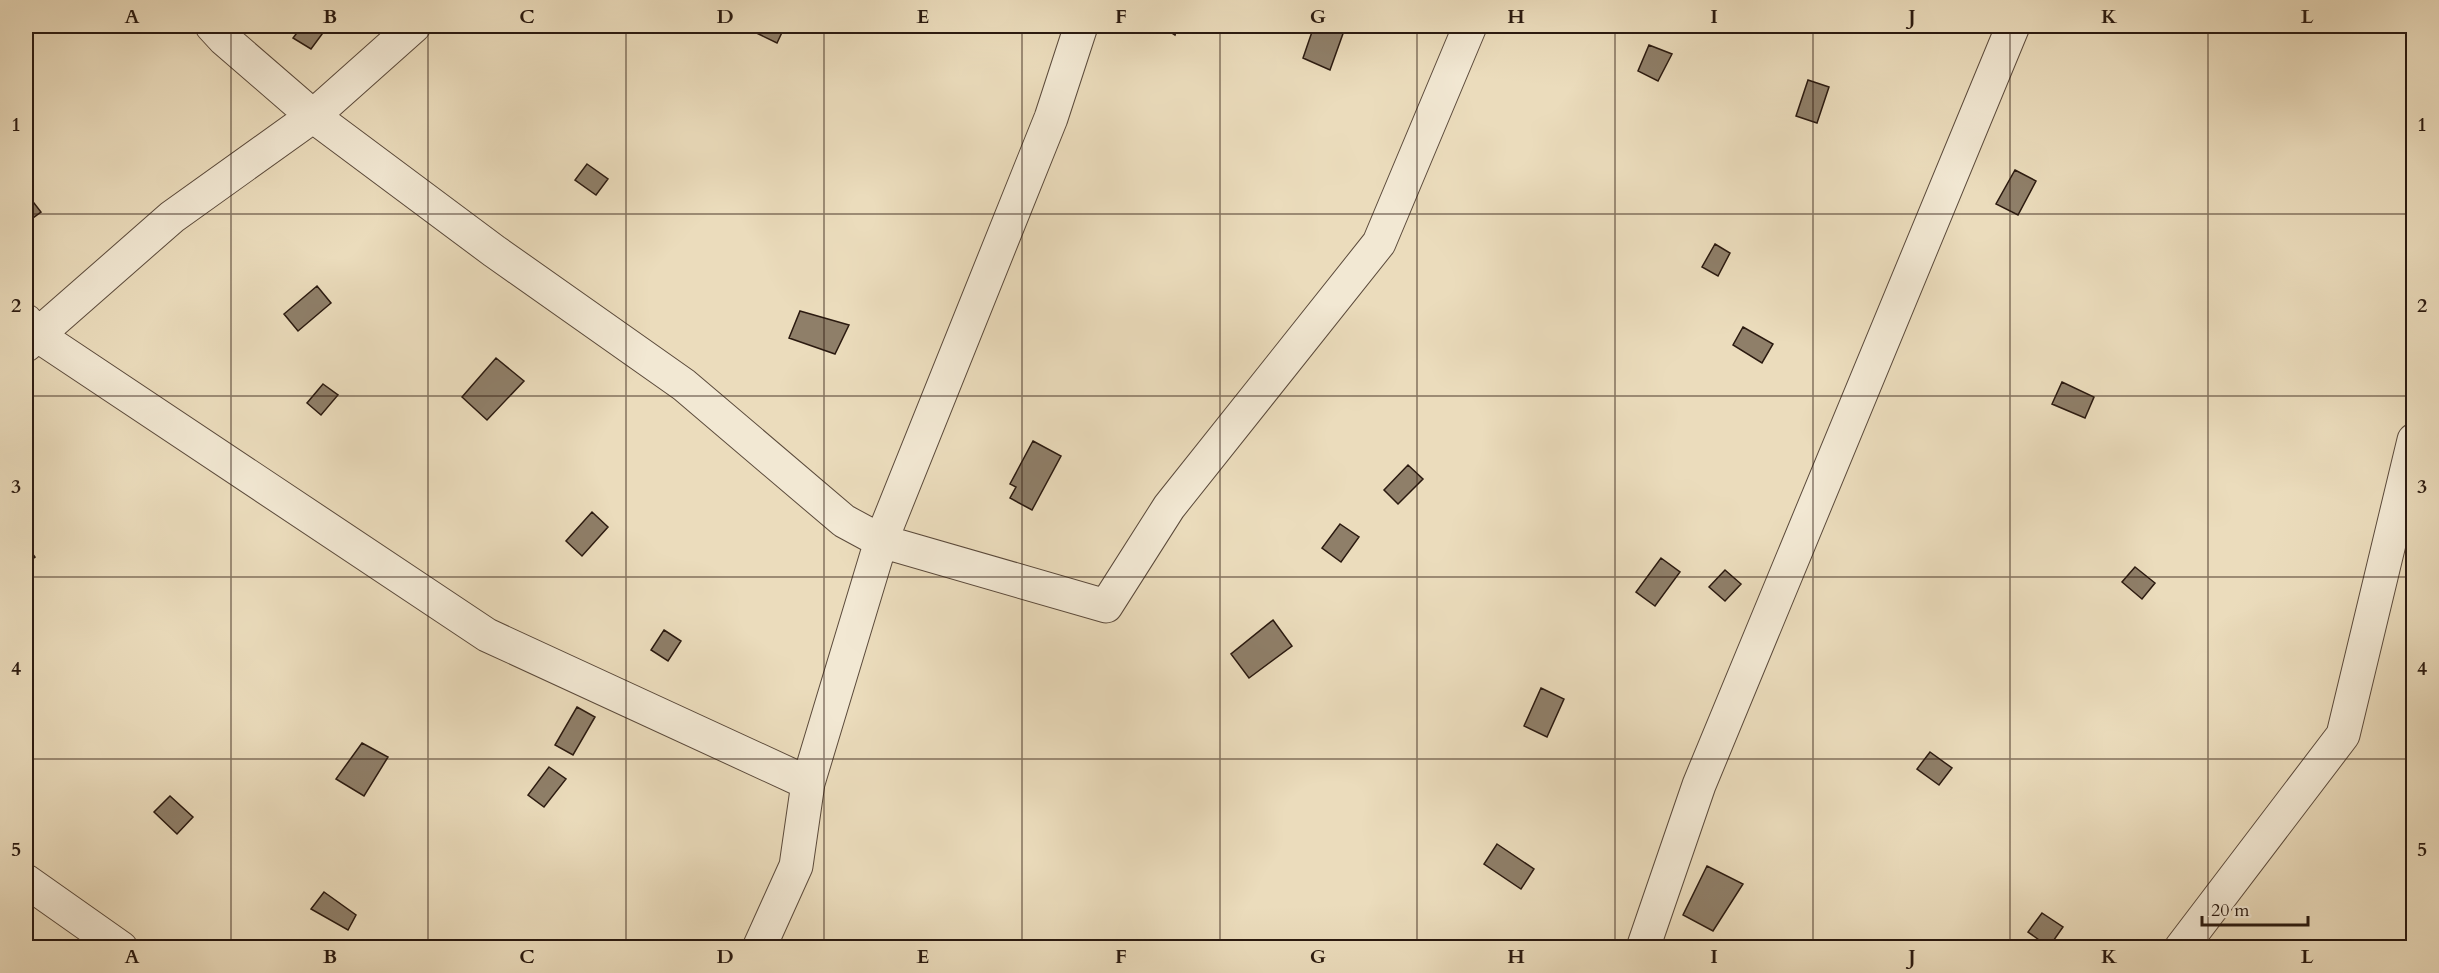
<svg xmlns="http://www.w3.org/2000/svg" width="2439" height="973" font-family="Cardo,serif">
<rect width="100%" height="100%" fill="#ebdcbc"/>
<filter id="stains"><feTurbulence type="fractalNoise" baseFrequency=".00333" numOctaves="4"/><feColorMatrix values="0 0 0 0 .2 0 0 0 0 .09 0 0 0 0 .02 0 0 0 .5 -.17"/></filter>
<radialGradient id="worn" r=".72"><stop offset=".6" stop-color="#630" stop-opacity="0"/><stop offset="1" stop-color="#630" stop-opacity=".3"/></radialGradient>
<path fill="#8f7f69" stroke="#2b1a10" stroke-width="1.5" d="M 302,26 L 328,26 L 311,49 L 293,38 Z
M 742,26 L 785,26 L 777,43 Z
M 1161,26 L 1178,26 L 1175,35 Z
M 1314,26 L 1335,26 L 1345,28 L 1330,70 L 1303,58 Z
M 1649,45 L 1672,54 L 1658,81 L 1638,71 Z
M 1808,80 L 1829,87 L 1817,123 L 1796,116 Z
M 587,164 L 608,179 L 596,195 L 575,180 Z
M 2015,170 L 2036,181 L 2018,215 L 1996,204 Z
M 27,194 L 41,212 L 26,223 L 26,195 Z
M 1715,244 L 1730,253 L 1718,276 L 1702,267 Z
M 317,286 L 331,303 L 298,331 L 284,314 Z
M 800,311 L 849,325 L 835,354 L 789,338 Z
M 1743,327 L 1773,344 L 1762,363 L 1733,345 Z
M 496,358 L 524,381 L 487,420 L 462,397 Z
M 2062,382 L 2094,397 L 2085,418 L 2052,404 Z
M 323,384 L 338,395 L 321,415 L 307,403 Z
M 1033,441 L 1061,456 L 1032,510 L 1010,498 L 1016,487 L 1010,484 Z
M 1408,465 L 1423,479 L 1398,504 L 1384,490 Z
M 592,512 L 608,527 L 582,556 L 566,541 Z
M 1340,524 L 1359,537 L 1341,562 L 1322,548 Z
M 26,545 L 35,557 L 26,564 Z
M 1661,558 L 1680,572 L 1655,606 L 1636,592 Z
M 2135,567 L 2155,583 L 2142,599 L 2122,582 Z
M 1725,570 L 1741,584 L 1725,601 L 1709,587 Z
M 1273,620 L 1292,646 L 1249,678 L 1231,654 Z
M 664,630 L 681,641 L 668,661 L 651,650 Z
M 1541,688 L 1564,699 L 1547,737 L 1524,726 Z
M 577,707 L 595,717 L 573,755 L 555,745 Z
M 362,743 L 388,757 L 364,796 L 336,779 Z
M 1930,752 L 1952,768 L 1939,785 L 1917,769 Z
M 549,767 L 566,779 L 544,807 L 528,795 Z
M 170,796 L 193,817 L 177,834 L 154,812 Z
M 1497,844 L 1534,869 L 1521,889 L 1484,864 Z
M 1707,866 L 1743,884 L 1713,931 L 1683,915 Z
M 324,892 L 356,915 L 348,930 L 311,909 Z
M 2042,913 L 2063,927 L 2049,947 L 2028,932 Z"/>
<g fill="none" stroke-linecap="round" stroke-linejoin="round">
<defs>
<path id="minor" d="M 212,26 L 224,39 L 313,116 L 494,251 L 684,385 L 844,521 L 881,541 L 1106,606 L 1169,507 L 1379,243 L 1470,26
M 26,321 L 37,335 L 487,635 L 808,783
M 26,345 L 172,217 L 313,116 L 414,26
M 26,881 L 121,948
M 759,948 L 796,866 L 808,783 L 881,541 L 1051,118 L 1081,26
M 1643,948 L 1699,785 L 2013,26
M 2181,948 L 2343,735 L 2414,440"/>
</defs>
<use href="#minor" stroke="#5b4a3b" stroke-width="35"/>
<use href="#minor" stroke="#f2e8d3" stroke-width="33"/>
</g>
<path fill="none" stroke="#2b1a10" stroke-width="1.5" stroke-opacity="0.55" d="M 231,26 L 231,948M 428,26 L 428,948M 626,26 L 626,948M 824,26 L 824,948M 1022,26 L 1022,948M 1220,26 L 1220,948M 1417,26 L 1417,948M 1615,26 L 1615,948M 1813,26 L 1813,948M 2010,26 L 2010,948M 2208,26 L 2208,948M 26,214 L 2414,214M 26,396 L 2414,396M 26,577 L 2414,577M 26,759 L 2414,759"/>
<rect width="2439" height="973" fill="none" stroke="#ebdcbc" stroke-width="66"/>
<path d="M2202 916v9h106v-9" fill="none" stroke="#2b1a10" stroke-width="3"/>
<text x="2211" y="916" font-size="18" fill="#2b1a10" stroke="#f2e8d3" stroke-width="4.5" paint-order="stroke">20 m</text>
<rect x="33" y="33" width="2373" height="907" fill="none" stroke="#2b1a10" stroke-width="2"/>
<g font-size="20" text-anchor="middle" font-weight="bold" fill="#2b1a10">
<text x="132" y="23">A</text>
<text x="330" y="23">B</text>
<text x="527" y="23">C</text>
<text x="725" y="23">D</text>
<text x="923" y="23">E</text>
<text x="1121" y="23">F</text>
<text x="1318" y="23">G</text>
<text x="1516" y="23">H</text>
<text x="1714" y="23">I</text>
<text x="1912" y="23">J</text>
<text x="2109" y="23">K</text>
<text x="2307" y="23">L</text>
<text x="16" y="131">1</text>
<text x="2422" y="131">1</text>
<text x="16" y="312">2</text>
<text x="2422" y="312">2</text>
<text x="16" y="493">3</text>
<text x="2422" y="493">3</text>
<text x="16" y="675">4</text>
<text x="2422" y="675">4</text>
<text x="16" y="856">5</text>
<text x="2422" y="856">5</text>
<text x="132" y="963">A</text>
<text x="330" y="963">B</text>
<text x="527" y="963">C</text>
<text x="725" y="963">D</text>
<text x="923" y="963">E</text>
<text x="1121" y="963">F</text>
<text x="1318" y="963">G</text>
<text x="1516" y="963">H</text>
<text x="1714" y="963">I</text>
<text x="1912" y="963">J</text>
<text x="2109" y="963">K</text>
<text x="2307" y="963">L</text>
</g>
<rect width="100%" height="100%" filter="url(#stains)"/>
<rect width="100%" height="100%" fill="url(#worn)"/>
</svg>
